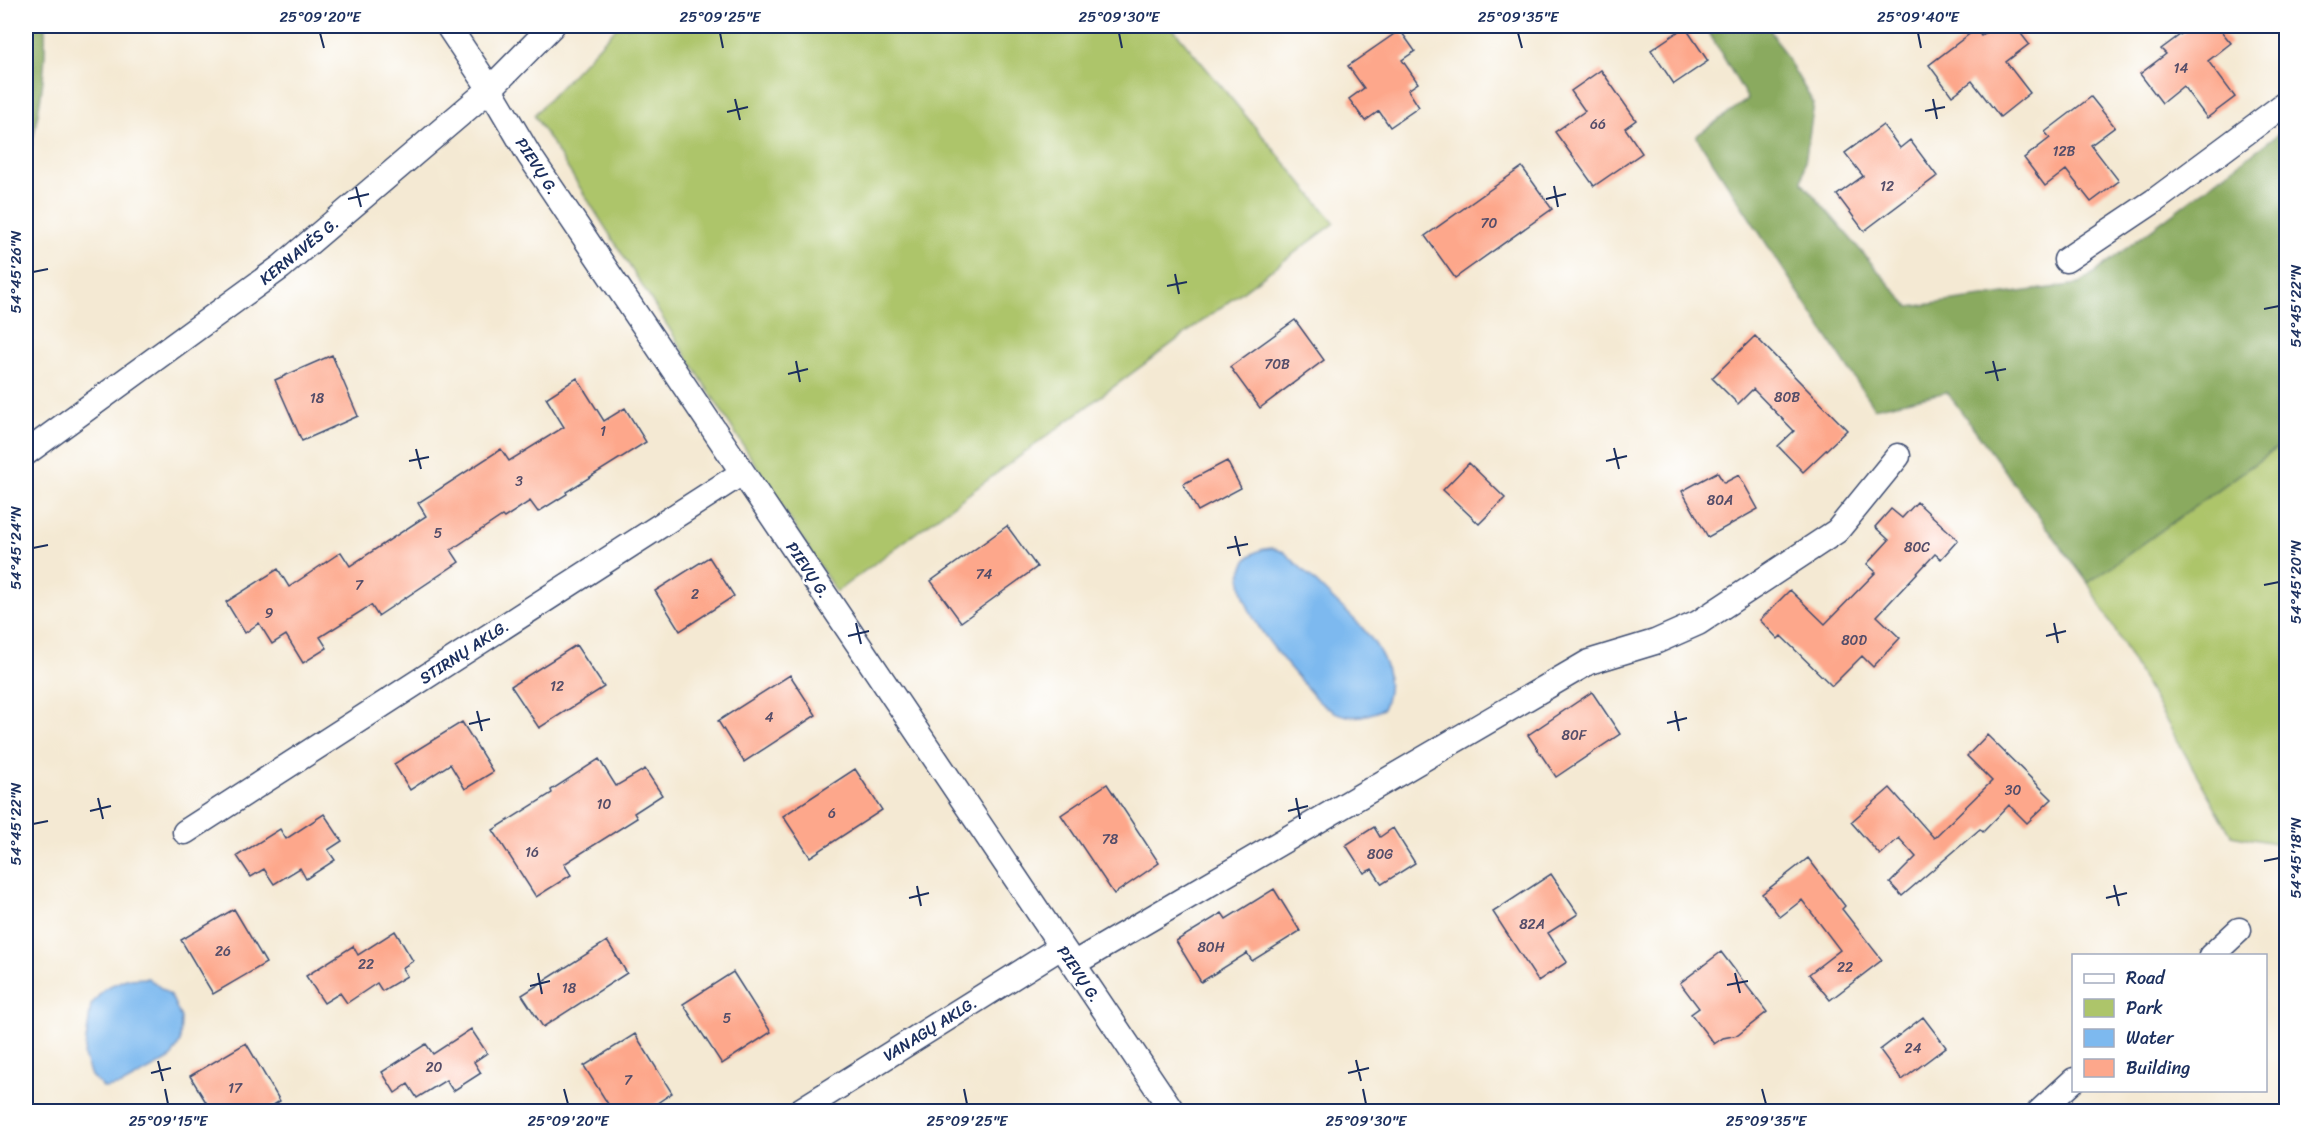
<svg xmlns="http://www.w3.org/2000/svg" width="2312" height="1137" font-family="Sriracha,sans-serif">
<rect width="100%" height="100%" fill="#fff"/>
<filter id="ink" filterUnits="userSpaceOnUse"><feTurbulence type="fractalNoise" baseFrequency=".0167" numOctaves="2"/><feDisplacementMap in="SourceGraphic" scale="12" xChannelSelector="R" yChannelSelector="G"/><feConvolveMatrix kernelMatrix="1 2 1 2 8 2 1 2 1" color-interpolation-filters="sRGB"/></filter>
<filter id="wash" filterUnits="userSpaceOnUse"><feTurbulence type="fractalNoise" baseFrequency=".008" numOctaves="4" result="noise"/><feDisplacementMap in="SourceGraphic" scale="24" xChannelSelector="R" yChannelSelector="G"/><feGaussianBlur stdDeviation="1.35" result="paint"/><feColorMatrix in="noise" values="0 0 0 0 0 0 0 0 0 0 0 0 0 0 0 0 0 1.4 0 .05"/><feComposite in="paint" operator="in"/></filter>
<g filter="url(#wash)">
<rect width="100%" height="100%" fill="#f4e9d3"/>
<path fill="#adc56a" stroke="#647a64" stroke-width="1.5" d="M 618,26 L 1171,26 L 1335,223 L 836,592 L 534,115 Z
M 2286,441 L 2286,845 L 2231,835 L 2088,583 Z"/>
<path fill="#8aaa5e" stroke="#526c5e" stroke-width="1.5" d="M 26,26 L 45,26 C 47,72 38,122 26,166 Z
M 1705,26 L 1768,26 L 1814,104 L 1802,182 L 1909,307 L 2079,284 L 2286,128 L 2286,441 L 2088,583 L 1947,392 L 1874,408 L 1696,136 L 1748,99 Z"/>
<path fill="#7db9ef" stroke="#4c74a6" stroke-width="1.5" d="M 1272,548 L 1284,552 C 1301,568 1318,584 1334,600 C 1365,629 1403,663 1383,709 C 1358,721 1339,719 1318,701 C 1294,671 1229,607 1243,567 C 1248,554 1258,549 1272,548 Z
M 148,978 L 171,996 L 181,1018 L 180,1042 L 171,1058 L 122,1085 L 104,1088 L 91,1076 L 84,1056 L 91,1005 L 105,988 L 126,979 Z"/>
<g id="blocks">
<path fill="#fda78b" d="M 1994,26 L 2015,26 L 2029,44 L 2006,62 L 2030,93 L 2000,117 L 1972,81 L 1952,96 L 1929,65 L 1976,29 L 1981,36 Z
M 2192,26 L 2217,26 L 2231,43 L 2208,61 L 2235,97 L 2207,118 L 2183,86 L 2162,103 L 2140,74 L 2166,54 L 2161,49 Z
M 1685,27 L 1708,61 L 1674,84 L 1651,50 Z
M 1400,30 L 1415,51 L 1402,60 L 1418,83 L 1408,90 L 1419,107 L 1390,127 L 1379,111 L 1365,121 L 1349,99 L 1364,88 L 1348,66 Z
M 1601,70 L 1636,120 L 1625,128 L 1642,153 L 1594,186 L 1555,132 L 1585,111 L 1571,91 Z
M 2091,97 L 2115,127 L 2091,145 L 2119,181 L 2091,202 L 2066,170 L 2045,186 L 2024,158 L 2050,138 L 2045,132 Z
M 1883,125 L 1900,148 L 1910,140 L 1937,176 L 1864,231 L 1837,195 L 1863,176 L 1845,153 Z
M 1522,167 L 1552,209 L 1455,278 L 1425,236 Z
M 1295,320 L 1324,360 L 1260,408 L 1230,367 Z
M 1755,336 L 1847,430 L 1803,472 L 1778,446 L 1794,431 L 1753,389 L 1738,404 L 1712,378 Z
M 332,355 L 358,416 L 302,441 L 275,380 Z
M 577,378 L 604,421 L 625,408 L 646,442 L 566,492 L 567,494 L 538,512 L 530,501 L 504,518 L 502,516 L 451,550 L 459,562 L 378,616 L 371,605 L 320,637 L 327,648 L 303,663 L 286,635 L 272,644 L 259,623 L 245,633 L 226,602 L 278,569 L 289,587 L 341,552 L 350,566 L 426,516 L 418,503 L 501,449 L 509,461 L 564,427 L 546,398 Z
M 1227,461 L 1241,488 L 1198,511 L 1183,484 Z
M 1469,463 L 1505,498 L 1479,524 L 1443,490 Z
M 1717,472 L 1724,483 L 1739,475 L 1758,509 L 1708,537 L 1682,491 Z
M 1917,502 L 1958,540 L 1941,559 L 1935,554 L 1877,616 L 1900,638 L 1873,667 L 1862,656 L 1832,686 L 1781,636 L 1778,639 L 1760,620 L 1790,590 L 1825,624 L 1876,572 L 1867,564 L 1889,540 L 1875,527 L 1891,509 L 1902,518 Z
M 1007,526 L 1037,567 L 961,622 L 931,581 Z
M 709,557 L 734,596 L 680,631 L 655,591 Z
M 576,645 L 604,687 L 539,728 L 511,686 Z
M 790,675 L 816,715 L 744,762 L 718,721 Z
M 1592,692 L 1620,734 L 1556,777 L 1528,735 Z
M 462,722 L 493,772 L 465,789 L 450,764 L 410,790 L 394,764 Z
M 1987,735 L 2052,799 L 2027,823 L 2009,805 L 1983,832 L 1980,829 L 1902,896 L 1890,883 L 1916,857 L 1899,838 L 1880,855 L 1851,822 L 1890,788 L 1934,838 L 1992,781 L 1967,756 Z
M 599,759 L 616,786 L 645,769 L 662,795 L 634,813 L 637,818 L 564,864 L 571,875 L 536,897 L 493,830 L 552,793 L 551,790 Z
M 855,769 L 882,810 L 810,857 L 783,816 Z
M 1107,784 L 1159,863 L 1114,894 L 1061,815 Z
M 324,814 L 342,841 L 328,850 L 335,860 L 306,879 L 300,868 L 274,884 L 264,869 L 251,877 L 237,856 L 280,829 L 286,839 Z
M 1374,827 L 1380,837 L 1393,828 L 1415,863 L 1382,884 L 1372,869 L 1364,873 L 1346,845 Z
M 1808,858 L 1845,906 L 1842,909 L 1882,960 L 1830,1000 L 1809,974 L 1840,950 L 1802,900 L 1780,917 L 1762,894 Z
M 1551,874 L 1578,914 L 1548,933 L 1567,962 L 1538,981 L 1493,912 Z
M 1274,889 L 1300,931 L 1252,961 L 1247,953 L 1201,982 L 1176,941 L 1222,913 L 1226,919 Z
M 234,909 L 266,963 L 213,994 L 181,940 Z
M 395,931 L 413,961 L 402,968 L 407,976 L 382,991 L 377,983 L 347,1003 L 340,993 L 324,1003 L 306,976 L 353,946 L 358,955 Z
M 607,941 L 627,973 L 543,1027 L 522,995 Z
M 1721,952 L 1767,1012 L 1738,1035 L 1723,1038 L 1714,1044 L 1691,1014 L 1699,1008 L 1680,983 Z
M 733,972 L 771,1032 L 722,1064 L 683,1004 Z
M 1923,1017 L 1946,1047 L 1902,1080 L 1880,1050 Z
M 471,1029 L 487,1053 L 474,1062 L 481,1073 L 453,1091 L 446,1080 L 417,1098 L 408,1084 L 395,1093 L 382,1072 L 426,1044 L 433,1054 Z
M 635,1034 L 672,1093 L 644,1112 L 613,1112 L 584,1066 Z
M 246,1043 L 280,1101 L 262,1112 L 212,1112 L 190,1076 Z"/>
</g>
</g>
<g filter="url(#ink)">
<use href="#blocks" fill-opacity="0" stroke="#3c4b70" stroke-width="1.5"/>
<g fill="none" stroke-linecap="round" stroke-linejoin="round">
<defs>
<path id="street" d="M 448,26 L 490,89 L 529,155 L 1173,1112
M 2066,260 L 2154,201 L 2286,103
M 26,453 L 281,267 L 490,89 L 552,26
M 185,832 L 742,473
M 2211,956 L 2239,930
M 1073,964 L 1589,662 L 1655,642 L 1698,623 L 1837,531 L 1898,456
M 798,1112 L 1061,947
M 2039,1112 L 2074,1080"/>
</defs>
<use href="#street" stroke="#3c4b70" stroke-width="27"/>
<use href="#street" stroke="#fff" stroke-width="24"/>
</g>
</g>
<path fill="none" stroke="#1b2f5e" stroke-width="2" d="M 320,33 L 324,48M 720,33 L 723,48M 1119,33 L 1122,48M 1518,33 L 1522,48M 1918,33 L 1921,48M 735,99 L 740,120M 1933,99 L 1937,119M 1925,111 L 1945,107M 727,112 L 748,107M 1554,186 L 1558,207M 356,187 L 361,207M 348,199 L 369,194M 1546,199 L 1566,194M 33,272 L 48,269M 1175,274 L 1179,294M 1167,286 L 1187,282M 2264,309 L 2279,306M 796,361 L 800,382M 1993,361 L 1998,381M 1985,373 L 2006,369M 788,374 L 808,369M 1614,448 L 1619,469M 416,449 L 421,469M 409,461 L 429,457M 1606,461 L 1627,456M 1235,536 L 1240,556M 33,548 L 48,545M 1227,548 L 1248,544M 2264,585 L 2279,582M 856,623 L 861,644M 2054,623 L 2058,643M 848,636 L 869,631M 2046,636 L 2066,631M 477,711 L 482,731M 1675,711 L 1679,731M 1667,723 L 1687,718M 469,724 L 490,719M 98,798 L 103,819M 1296,798 L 1300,819M 90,811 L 111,806M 1288,811 L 1308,806M 33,824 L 48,821M 2264,861 L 2279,858M 2114,885 L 2119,906M 917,886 L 921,906M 909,898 L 929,893M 2106,898 L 2127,893M 538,973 L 542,994M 1735,973 L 1740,993M 1727,985 L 1748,981M 530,986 L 550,981M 1356,1060 L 1361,1081M 158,1061 L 163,1081M 151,1073 L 171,1068M 1348,1073 L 1369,1068M 165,1089 L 168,1104M 564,1089 L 568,1104M 964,1089 L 967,1104M 1363,1089 L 1366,1104M 1762,1089 L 1766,1104"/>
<g text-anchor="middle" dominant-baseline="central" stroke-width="4.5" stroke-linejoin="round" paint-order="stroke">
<g font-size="14" fill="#544d69">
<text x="2181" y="68">14</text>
<text x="1598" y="124">66</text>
<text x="2064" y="151">12B</text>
<text x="1887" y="186">12</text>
<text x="1489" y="223">70</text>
<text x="1277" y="364">70B</text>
<text x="1787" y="397">80B</text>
<text x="317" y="398">18</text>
<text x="603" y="431">1</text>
<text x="519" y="481">3</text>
<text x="1720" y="500">80A</text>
<text x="438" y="533">5</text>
<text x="1917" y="547">80C</text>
<text x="984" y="574">74</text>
<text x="359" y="585">7</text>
<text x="695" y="594">2</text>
<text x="269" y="613">9</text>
<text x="1854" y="640">80D</text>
<text x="557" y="686">12</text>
<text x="769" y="717">4</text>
<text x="1574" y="735">80F</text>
<text x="2013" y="790">30</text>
<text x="604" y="804">10</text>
<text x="832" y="813">6</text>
<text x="1110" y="839">78</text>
<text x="532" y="852">16</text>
<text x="1380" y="854">80G</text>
<text x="1532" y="924">82A</text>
<text x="1211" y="947">80H</text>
<text x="223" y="951">26</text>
<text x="366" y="964">22</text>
<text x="1845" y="967">22</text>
<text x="569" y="988">18</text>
<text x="727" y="1018">5</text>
<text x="1913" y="1048">24</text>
<text x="434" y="1067">20</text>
<text x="628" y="1080">7</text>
<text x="235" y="1088">17</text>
</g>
<g font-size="16" fill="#1b2f5e" stroke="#fff">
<text transform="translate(537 166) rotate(57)">PIEVŲ G.</text>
<text transform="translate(299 251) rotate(-39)">KERNAVĖS G.</text>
<text transform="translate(808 570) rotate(56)">PIEVŲ G.</text>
<text transform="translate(464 652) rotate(-33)">STIRNŲ AKLG.</text>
<text transform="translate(1079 974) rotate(56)">PIEVŲ G.</text>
<text transform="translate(930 1029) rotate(-32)">VANAGŲ AKLG.</text>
</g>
</g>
<rect width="2312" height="1137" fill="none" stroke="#fff" stroke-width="66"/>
<rect x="2072" y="954" width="195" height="138" fill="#ffffff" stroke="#a4acbf" stroke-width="1.5"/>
<rect x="2084" y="974" width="30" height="9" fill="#ffffff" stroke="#a4acbf" stroke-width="1.5"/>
<text x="2126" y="984" font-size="18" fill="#1b2f5e">Road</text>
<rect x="2084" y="999" width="30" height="18" fill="#adc56a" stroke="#a4acbf" stroke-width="1.5"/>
<text x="2126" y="1014" font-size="18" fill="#1b2f5e">Park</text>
<rect x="2084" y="1029" width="30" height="18" fill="#7db9ef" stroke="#a4acbf" stroke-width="1.5"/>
<text x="2126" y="1044" font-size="18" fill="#1b2f5e">Water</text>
<rect x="2084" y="1059" width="30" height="18" fill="#fda78b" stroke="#a4acbf" stroke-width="1.5"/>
<text x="2126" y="1074" font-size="18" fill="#1b2f5e">Building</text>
<rect x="33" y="33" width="2246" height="1071" fill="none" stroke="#1b2f5e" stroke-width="2"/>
<g font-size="15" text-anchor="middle" fill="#1b2f5e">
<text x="320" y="22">25°09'20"E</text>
<text x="720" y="22">25°09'25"E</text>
<text x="1119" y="22">25°09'30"E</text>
<text x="1518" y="22">25°09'35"E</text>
<text x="1918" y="22">25°09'40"E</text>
<text transform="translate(16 272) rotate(-90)" y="5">54°45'26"N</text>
<text transform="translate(2296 306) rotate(-90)" y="5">54°45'22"N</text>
<text transform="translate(16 548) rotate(-90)" y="5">54°45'24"N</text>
<text transform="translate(2296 582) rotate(-90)" y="5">54°45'20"N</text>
<text transform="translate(16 824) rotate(-90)" y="5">54°45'22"N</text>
<text transform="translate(2296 858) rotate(-90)" y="5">54°45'18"N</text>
<text x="168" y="1126">25°09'15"E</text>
<text x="568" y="1126">25°09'20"E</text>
<text x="967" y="1126">25°09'25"E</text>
<text x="1366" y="1126">25°09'30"E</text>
<text x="1766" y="1126">25°09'35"E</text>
</g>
</svg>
